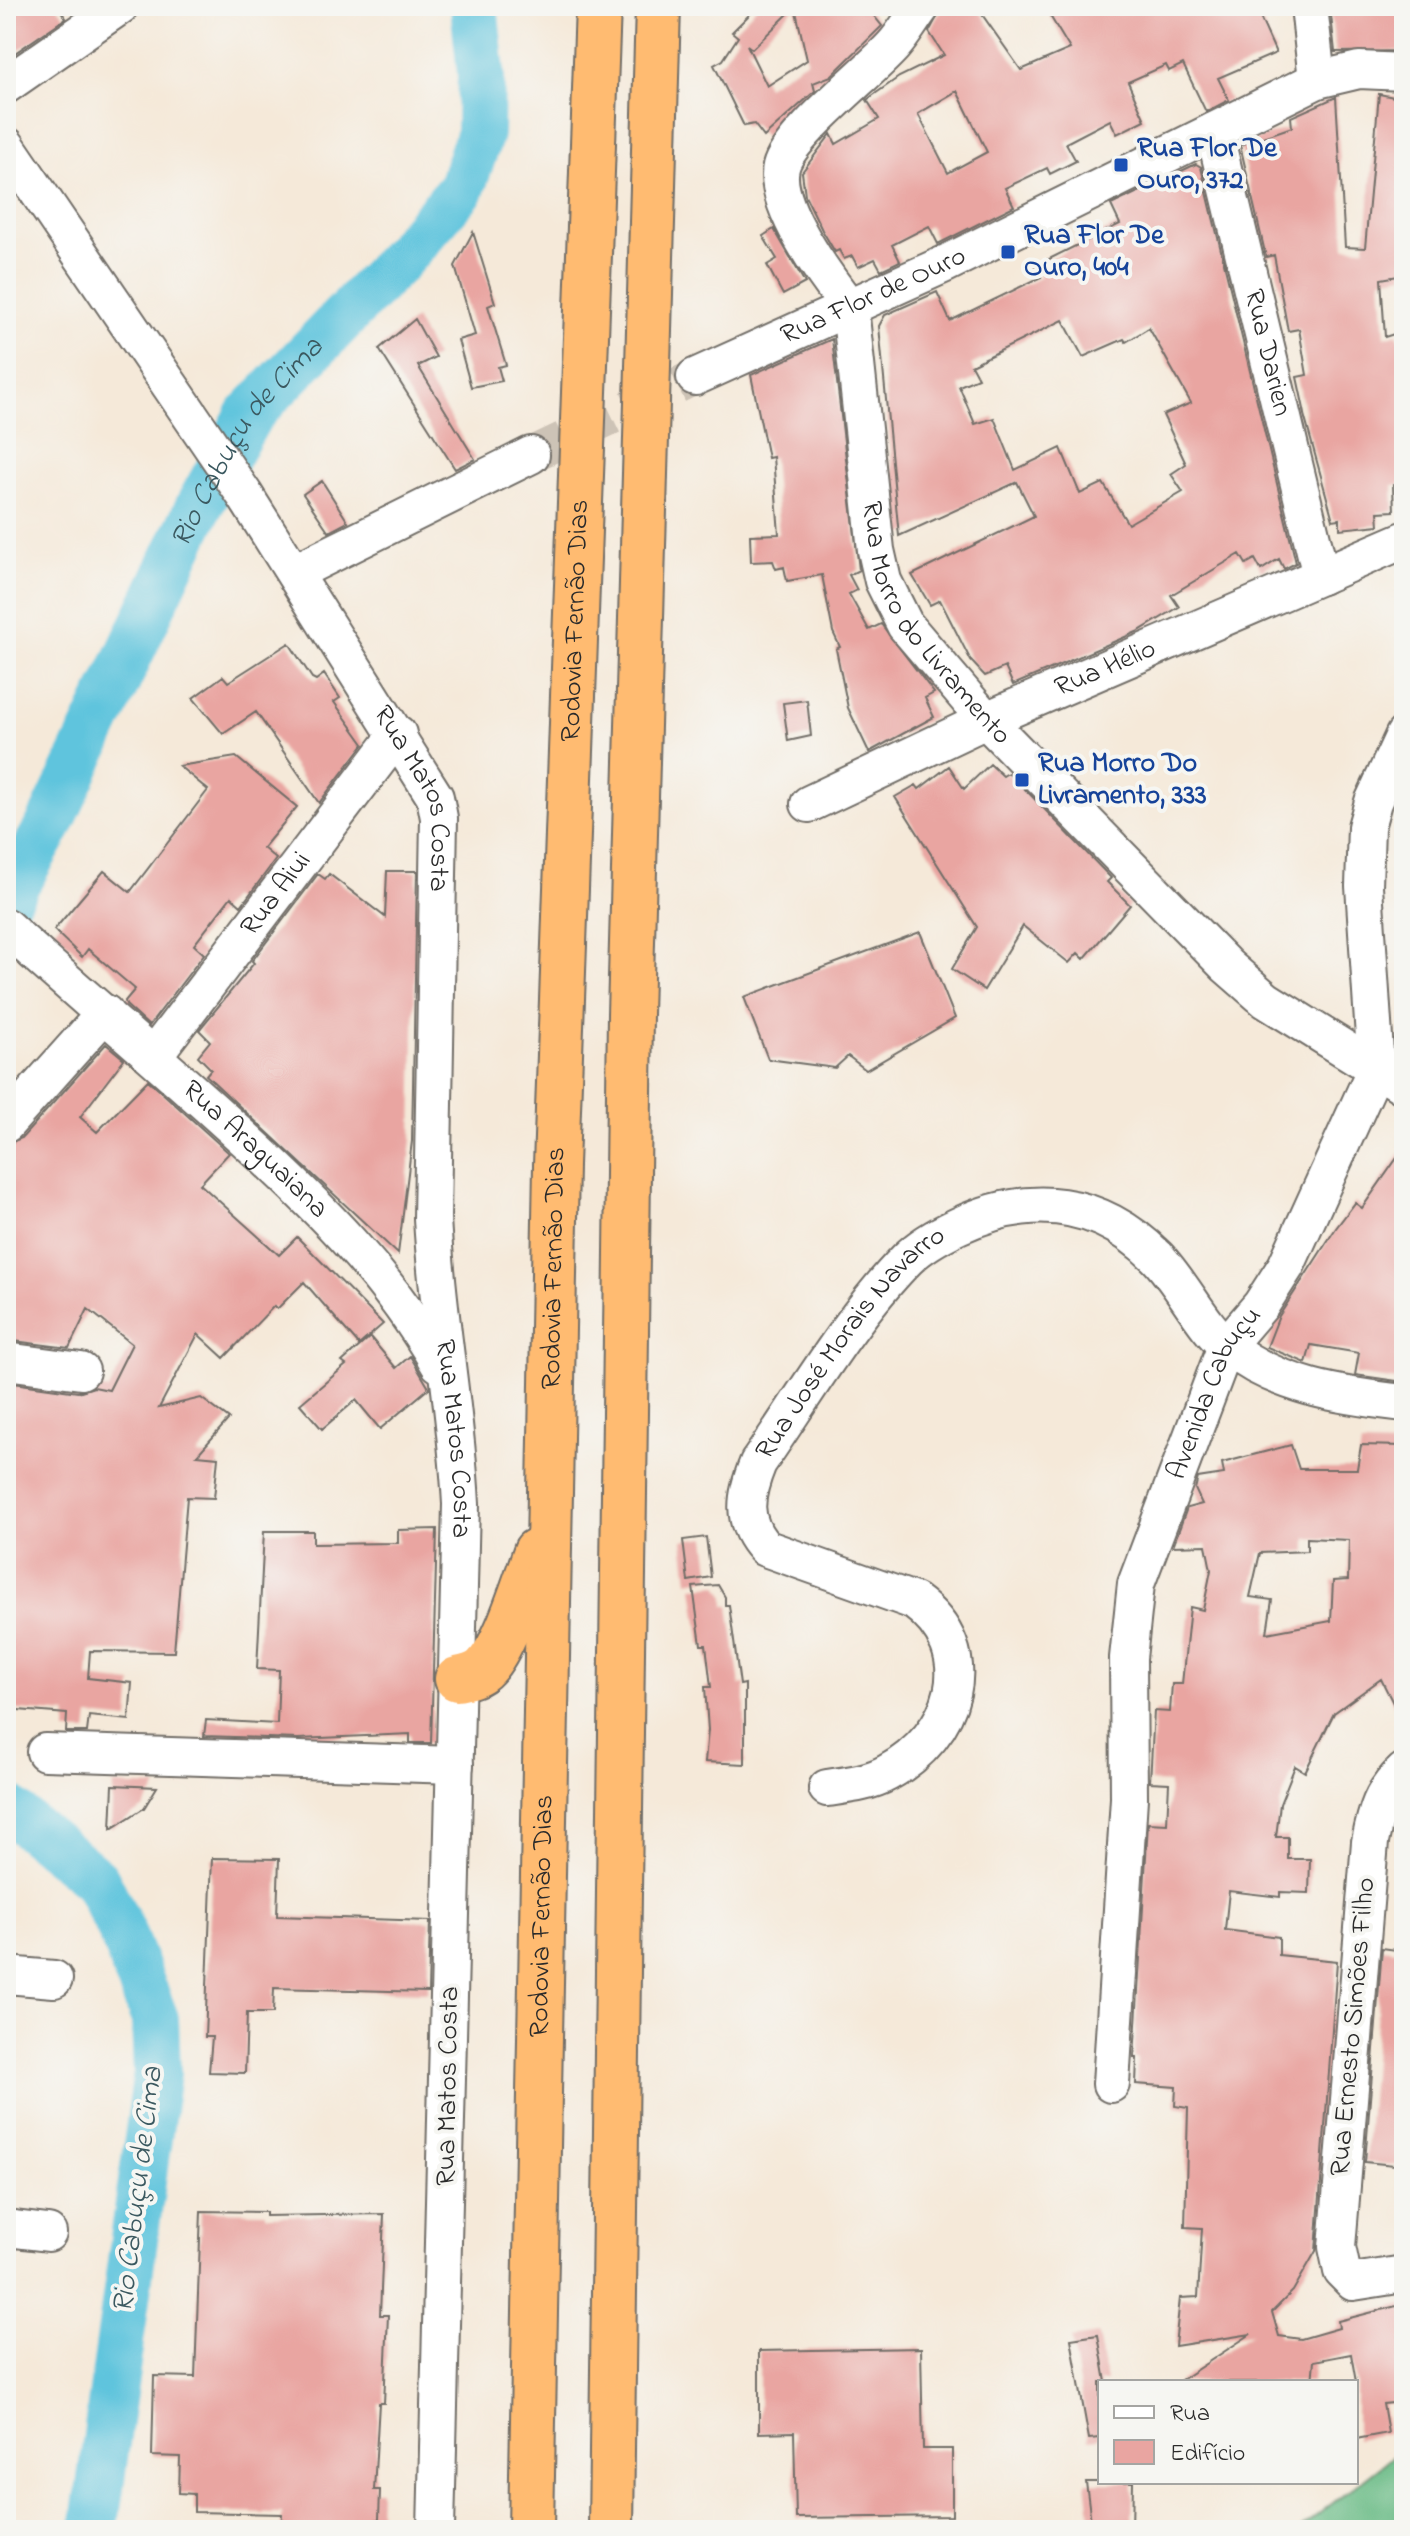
<svg xmlns="http://www.w3.org/2000/svg" width="1410" height="2536" font-family="'Indie Flower',sans-serif">
<rect width="100%" height="100%" fill="#f6f6f2"/>
<filter id="ink" filterUnits="userSpaceOnUse"><feTurbulence type="fractalNoise" baseFrequency=".0125" numOctaves="2"/><feDisplacementMap in="SourceGraphic" scale="16" xChannelSelector="R" yChannelSelector="G"/><feConvolveMatrix kernelMatrix="1 2 1 2 8 2 1 2 1" color-interpolation-filters="sRGB"/></filter>
<filter id="wash" filterUnits="userSpaceOnUse"><feTurbulence type="fractalNoise" baseFrequency=".006" numOctaves="4" result="noise"/><feDisplacementMap in="SourceGraphic" scale="32" xChannelSelector="R" yChannelSelector="G"/><feGaussianBlur stdDeviation="1.8" result="paint"/><feColorMatrix in="noise" values="0 0 0 0 0 0 0 0 0 0 0 0 0 0 0 0 0 1.4 0 .05"/><feComposite in="paint" operator="in"/></filter>
<g filter="url(#wash)">
<rect width="100%" height="100%" fill="#f5e9d9"/>
<path fill="#6abb86" stroke="#4a7358" stroke-width="2" d="M 1404,2448 L 1404,2530 L 1298,2530 Z"/>
<g fill="none" stroke-linecap="round" stroke-linejoin="round">
<g stroke="#5fc4dd" stroke-width="48">
<path id="s1" d="M 6,901 L 49,826 L 200,504 L 250,414 L 398,261 L 461,189 L 480,133 L 481,73 L 474,6"/>
<path d="M 6,1807 L 96,1880 L 120,1928 L 155,2019 L 157,2073 L 94,2530"/>
</g>
</g>
<g id="blocks">
<path fill="#e9a5a1" fill-rule="evenodd" d="M 6,6 L 57,6 L 66,18 L 6,59 Z
M 758,6 L 866,6 L 882,26 L 831,76 L 813,83 L 815,91 L 764,137 L 754,124 L 744,126 L 714,65 L 723,60 L 738,37 L 732,32 ZM 795,7 L 807,60 L 767,86 L 747,45 L 752,49 Z
M 943,6 L 976,6 L 1021,70 L 1070,49 L 1044,6 L 1255,6 L 1276,53 L 1218,78 L 1229,100 L 1206,112 L 1183,64 L 1169,71 L 1166,65 L 1128,82 L 1145,120 L 1117,134 L 1110,120 L 1066,143 L 1076,161 L 1050,174 L 1047,168 L 1005,188 L 1014,206 L 938,244 L 929,226 L 892,245 L 900,261 L 881,270 L 875,259 L 858,267 L 852,256 L 844,259 L 839,250 L 835,252 L 822,230 L 805,195 L 802,172 L 831,134 L 836,144 L 879,119 L 867,100 L 872,96 L 899,77 L 944,55 L 929,32 ZM 957,91 L 987,152 L 948,173 L 918,114 Z
M 1330,6 L 1404,6 L 1404,51 L 1335,52 Z
M 1379,94 L 1404,99 L 1404,275 L 1381,279 L 1385,337 L 1397,333 L 1404,355 L 1404,484 L 1393,485 L 1394,511 L 1378,512 L 1379,525 L 1340,529 L 1340,519 L 1333,520 L 1303,411 L 1305,414 L 1297,377 L 1307,375 L 1299,329 L 1288,331 L 1274,255 L 1266,257 L 1240,145 L 1292,127 L 1291,117 L 1336,97 L 1345,247 L 1365,248 Z
M 1196,164 L 1201,167 L 1296,563 L 1284,569 L 1279,559 L 1261,570 L 1255,559 L 1246,564 L 1240,554 L 1171,595 L 1179,607 L 1139,631 L 1013,685 L 1005,667 L 985,676 L 971,661 L 940,600 L 930,605 L 912,575 L 1034,516 L 1017,482 L 899,536 L 879,326 L 885,315 L 937,292 L 950,321 L 1041,277 L 1035,266 L 1120,224 L 1111,205 ZM 1063,320 L 1083,357 L 1124,339 L 1126,342 L 1149,328 L 1191,403 L 1163,415 L 1186,464 L 1171,474 L 1183,492 L 1128,524 L 1103,483 L 1080,494 L 1061,448 L 1015,470 L 994,418 L 975,424 L 959,386 L 978,378 L 971,365 Z
M 774,229 L 805,283 L 783,295 L 767,265 L 777,259 L 763,236 Z
M 473,232 L 495,303 L 488,306 L 506,365 L 498,367 L 502,381 L 471,387 L 458,340 L 475,335 L 455,266 Z
M 415,319 L 436,357 L 418,366 L 475,459 L 455,469 L 379,349 Z
M 832,339 L 859,570 L 849,575 L 857,590 L 849,594 L 869,630 L 881,624 L 934,693 L 925,698 L 934,717 L 869,752 L 848,708 L 836,649 L 840,647 L 833,632 L 822,575 L 787,581 L 784,567 L 776,569 L 773,561 L 751,562 L 750,535 L 779,534 L 773,457 L 768,458 L 751,375 Z
M 322,481 L 348,522 L 329,532 L 303,494 Z
M 289,643 L 312,678 L 316,680 L 324,674 L 340,698 L 334,702 L 364,744 L 319,803 L 256,712 L 223,734 L 193,698 L 223,676 L 228,682 Z
M 807,700 L 811,736 L 788,741 L 783,703 Z
M 236,757 L 297,807 L 263,848 L 276,859 L 241,906 L 231,897 L 194,945 L 204,954 L 149,1026 L 126,1005 L 125,1001 L 135,989 L 88,949 L 82,957 L 54,930 L 104,871 L 130,892 L 208,790 L 179,766 Z
M 990,764 L 1003,776 L 1008,773 L 1019,783 L 1111,878 L 1107,882 L 1130,905 L 1084,959 L 1078,953 L 1069,963 L 1023,926 L 984,990 L 952,969 L 977,927 L 895,797 L 916,785 L 919,789 L 949,766 L 964,789 Z
M 387,871 L 417,871 L 412,1141 L 398,1254 L 206,1075 L 211,1069 L 198,1056 L 210,1041 L 199,1030 L 254,963 L 252,961 L 318,874 L 325,879 L 329,874 L 385,917 Z
M 920,932 L 955,1018 L 866,1070 L 848,1056 L 835,1068 L 768,1059 L 744,997 Z
M 106,1044 L 124,1059 L 80,1117 L 97,1132 L 148,1080 L 229,1153 L 200,1184 L 279,1255 L 297,1237 L 383,1324 L 359,1345 L 304,1282 L 277,1309 L 274,1306 L 224,1358 L 198,1334 L 159,1408 L 201,1398 L 229,1419 L 197,1455 L 218,1457 L 214,1498 L 187,1497 L 174,1652 L 90,1651 L 88,1678 L 132,1683 L 129,1720 L 89,1716 L 87,1732 L 66,1732 L 67,1714 L 6,1709 L 6,1382 L 78,1392 L 94,1387 L 109,1390 L 132,1344 L 88,1309 L 69,1348 L 6,1340 L 6,1144 L 22,1138 Z
M 1404,1148 L 1404,1382 L 1355,1375 L 1359,1353 L 1311,1345 L 1306,1363 L 1267,1347 L 1279,1316 L 1336,1228 L 1355,1203 L 1362,1208 Z
M 370,1337 L 396,1368 L 410,1356 L 429,1388 L 380,1429 L 356,1400 L 322,1429 L 300,1404 L 346,1365 L 342,1362 Z
M 1291,1445 L 1299,1469 L 1357,1469 L 1361,1445 L 1404,1446 L 1404,1725 L 1381,1679 L 1334,1713 L 1305,1772 L 1295,1766 L 1280,1804 L 1276,1837 L 1288,1837 L 1288,1859 L 1310,1859 L 1309,1893 L 1280,1892 L 1280,1897 L 1229,1891 L 1225,1930 L 1279,1937 L 1279,1955 L 1337,1961 L 1316,2251 L 1293,2291 L 1272,2312 L 1279,2336 L 1301,2339 L 1339,2328 L 1338,2321 L 1404,2304 L 1404,2402 L 1383,2404 L 1388,2433 L 1356,2439 L 1356,2382 L 1351,2354 L 1314,2361 L 1312,2382 L 1178,2382 L 1251,2334 L 1175,2346 L 1180,2298 L 1198,2297 L 1202,2228 L 1185,2227 L 1188,2108 L 1175,2106 L 1176,2087 L 1136,2084 L 1137,2058 L 1134,2058 L 1148,1823 L 1167,1824 L 1169,1783 L 1150,1782 L 1154,1711 L 1170,1712 L 1172,1684 L 1182,1684 L 1190,1607 L 1203,1610 L 1211,1570 L 1206,1545 L 1173,1546 L 1187,1508 L 1202,1504 L 1195,1489 L 1198,1478 L 1224,1474 L 1222,1463 ZM 1307,1538 L 1349,1540 L 1348,1580 L 1333,1581 L 1331,1621 L 1267,1633 L 1272,1600 L 1250,1597 L 1260,1553 L 1307,1551 Z
M 437,1529 L 431,1743 L 410,1743 L 410,1734 L 298,1739 L 204,1736 L 206,1720 L 277,1724 L 279,1670 L 257,1669 L 264,1531 L 313,1531 L 313,1544 L 398,1543 L 398,1530 Z
M 706,1537 L 711,1577 L 688,1581 L 683,1540 Z
M 718,1585 L 725,1597 L 725,1605 L 729,1605 L 740,1685 L 745,1684 L 745,1764 L 705,1762 L 708,1730 L 705,1687 L 711,1687 L 706,1645 L 701,1645 L 693,1587 Z
M 113,1785 L 157,1787 L 144,1808 L 111,1829 Z
M 212,1858 L 279,1859 L 277,1916 L 430,1921 L 428,1992 L 274,1988 L 273,2013 L 247,2013 L 245,2073 L 209,2072 L 212,2037 L 205,2037 Z
M 1382,1948 L 1404,1951 L 1404,2166 L 1365,2162 Z
M 201,2211 L 266,2212 L 266,2216 L 384,2214 L 380,2315 L 388,2315 L 384,2403 L 379,2403 L 374,2490 L 380,2490 L 379,2519 L 375,2520 L 374,2530 L 281,2530 L 282,2514 L 194,2512 L 194,2494 L 179,2493 L 180,2457 L 152,2456 L 154,2376 L 195,2377 Z
M 1098,2335 L 1106,2382 L 1100,2382 L 1100,2438 L 1089,2439 L 1071,2339 Z
M 921,2348 L 923,2449 L 952,2449 L 952,2516 L 796,2518 L 794,2432 L 759,2433 L 759,2351 Z
M 1086,2482 L 1133,2482 L 1132,2530 L 1092,2530 Z"/>
</g>
</g>
<g filter="url(#ink)">
<use href="#blocks" fill-opacity="0" stroke="#726e68" stroke-width="2"/>
<g fill="none" stroke-linecap="round" stroke-linejoin="round">
<path stroke="#cdc3b6" stroke-width="36" stroke-dasharray="36 18" stroke-linecap="butt" d="M 531,455 L 695,377"/>
<defs>
<g id="minor">
<path id="s2" d="M 922,6 C 912,19 904,34 893,46 C 868,74 788,136 781,167 C 772,205 827,279 850,308 L 876,550 L 883,581 L 905,625 L 986,720 L 1227,966 L 1266,1000 L 1404,1086"/>
<path d="M 1309,6 L 1317,80"/>
<path d="M 6,85 L 120,6"/>
<path id="s3" d="M 1214,131 L 1321,576"/>
<path id="s4" d="M 6,145 L 244,494 L 435,797 L 439,818 L 432,1218 C 437,1314 456,1408 461,1504 L 436,2530"/>
<path id="s5" d="M 695,377 L 945,264 L 1317,80 L 1359,70 L 1404,72"/>
<path d="M 295,572 L 531,455"/>
<path id="s6" d="M 809,804 L 986,720 L 1404,540"/>
<path id="s7" d="M 6,927 C 85,999 168,1068 246,1140 C 321,1209 388,1275 439,1364"/>
<path id="s8" d="M 154,1055 L 398,734"/>
<path d="M 6,1124 L 105,1013"/>
<path d="M 6,1361 L 81,1371"/>
<path d="M 45,1752 L 455,1765"/>
<path d="M 1404,1771 C 1381,1792 1376,1812 1370,1842 L 1337,2247 L 1342,2271 L 1353,2282 L 1404,2274"/>
<path id="s9" d="M 827,1788 C 847,1785 869,1783 887,1773 C 955,1736 984,1652 914,1601 L 765,1548 C 740,1521 745,1495 758,1463 C 804,1397 850,1317 907,1259 C 921,1245 941,1234 958,1226 C 1030,1192 1099,1199 1157,1257 C 1182,1283 1203,1327 1228,1347 C 1277,1387 1344,1396 1404,1403"/>
<path d="M 6,1975 L 54,1979"/>
<path id="s10" d="M 1111,2084 L 1129,1798 L 1128,1658 L 1136,1584 L 1226,1346 L 1261,1305 L 1286,1266 L 1376,1068 L 1364,886 L 1366,827 L 1373,802 L 1404,735"/>
<path d="M 6,2228 L 48,2233"/>
</g>
<g id="highway">
<path d="M 457,1679 C 467,1677 478,1675 485,1667 C 506,1645 525,1581 536,1551"/>
<path id="s11" d="M 531,2530 L 556,1165 L 598,6"/>
<path d="M 611,2530 L 630,1014 L 658,6"/>
</g>
</defs>
<use href="#minor" stroke="#726e68" stroke-width="40"/>
<use href="#highway" stroke="#726e68" stroke-width="48"/>
<use href="#minor" stroke="#fff" stroke-width="36"/>
<use href="#highway" stroke="#ffbb71" stroke-width="44"/>
</g>
</g>
<g fill="#1a4fb4" stroke="#f6f6f2" stroke-width="3">
<rect x="1113" y="157" width="16" height="16" rx="4"/>
<rect x="1000" y="244" width="16" height="16" rx="4"/>
<rect x="1014" y="772" width="16" height="16" rx="4"/>
</g>
<g text-anchor="middle" dominant-baseline="central" stroke-width="8" stroke-linejoin="round" paint-order="stroke">
<g font-size="28" font-weight="bold" fill="#164399" stroke="#f6f6f2" text-anchor="start">
<text x="1137" y="149">Rua Flor De<tspan x="1137" dy="32">Ouro, 372</tspan></text>
<text x="1024" y="236">Rua Flor De<tspan x="1024" dy="32">Ouro, 404</tspan></text>
<text x="1038" y="764">Rua Morro Do<tspan x="1038" dy="32">Livramento, 333</tspan></text>
</g>
<g font-size="28" fill="#2b2b2b" stroke="#f6f6f2">
<text stroke="none"><textPath href="#s5" startOffset="196">Rua Flor de Ouro</textPath></text>
<text stroke="none"><textPath href="#s3" startOffset="228">Rua Darien</textPath></text>
<text stroke="none"><textPath href="#s2" startOffset="712">Rua Morro do Livramento</textPath></text>
<text stroke="none"><textPath href="#s11" startOffset="1910">Rodovia Fernão Dias</textPath></text>
<text stroke="none"><textPath href="#s6" startOffset="326">Rua Hélio</textPath></text>
<text stroke="none"><textPath href="#s4" startOffset="776">Rua Matos Costa</textPath></text>
<text stroke="none"><textPath href="#s8" startOffset="202">Rua Aiui</textPath></text>
<text stroke="none"><textPath href="#s7" startOffset="334">Rua Araguaiana</textPath></text>
<text stroke="none"><textPath href="#s11" startOffset="1262">Rodovia Fernão Dias</textPath></text>
<text stroke="none"><textPath href="#s9" startOffset="676">Rua José Morais Navarro</textPath></text>
<text stroke="none"><textPath href="#s10" startOffset="708">Avenida Cabuçu</textPath></text>
<text stroke="none"><textPath href="#s4" startOffset="1424">Rua Matos Costa</textPath></text>
<text stroke="none"><textPath href="#s11" startOffset="614">Rodovia Fernão Dias</textPath></text>
<text transform="translate(1354 2027) rotate(-85)">Rua Ernesto Simões Filho</text>
<text transform="translate(449 2086) rotate(-89)">Rua Matos Costa</text>
</g>
<g font-size="30" font-style="italic" fill="#3b5960" stroke="#f6f6f2">
<text stroke="none"><textPath href="#s1" startOffset="520">Rio Cabuçu de Cima</textPath></text>
<text transform="translate(139 2190) rotate(-83)">Rio Cabuçu de Cima</text>
</g>
</g>
<rect width="1410" height="2536" fill="none" stroke="#f6f6f2" stroke-width="32"/>
<rect x="1098" y="2380" width="260" height="104" fill="#f6f6f2" stroke="#a5a5a2" stroke-width="2"/>
<rect x="1114" y="2406" width="40" height="12" fill="#ffffff" stroke="#a5a5a2" stroke-width="2"/>
<text x="1170" y="2420" font-size="24" fill="#2b2b2b">Rua</text>
<rect x="1114" y="2440" width="40" height="24" fill="#e9a5a1" stroke="#a5a5a2" stroke-width="2"/>
<text x="1170" y="2460" font-size="24" fill="#2b2b2b">Edifício</text>
</svg>
